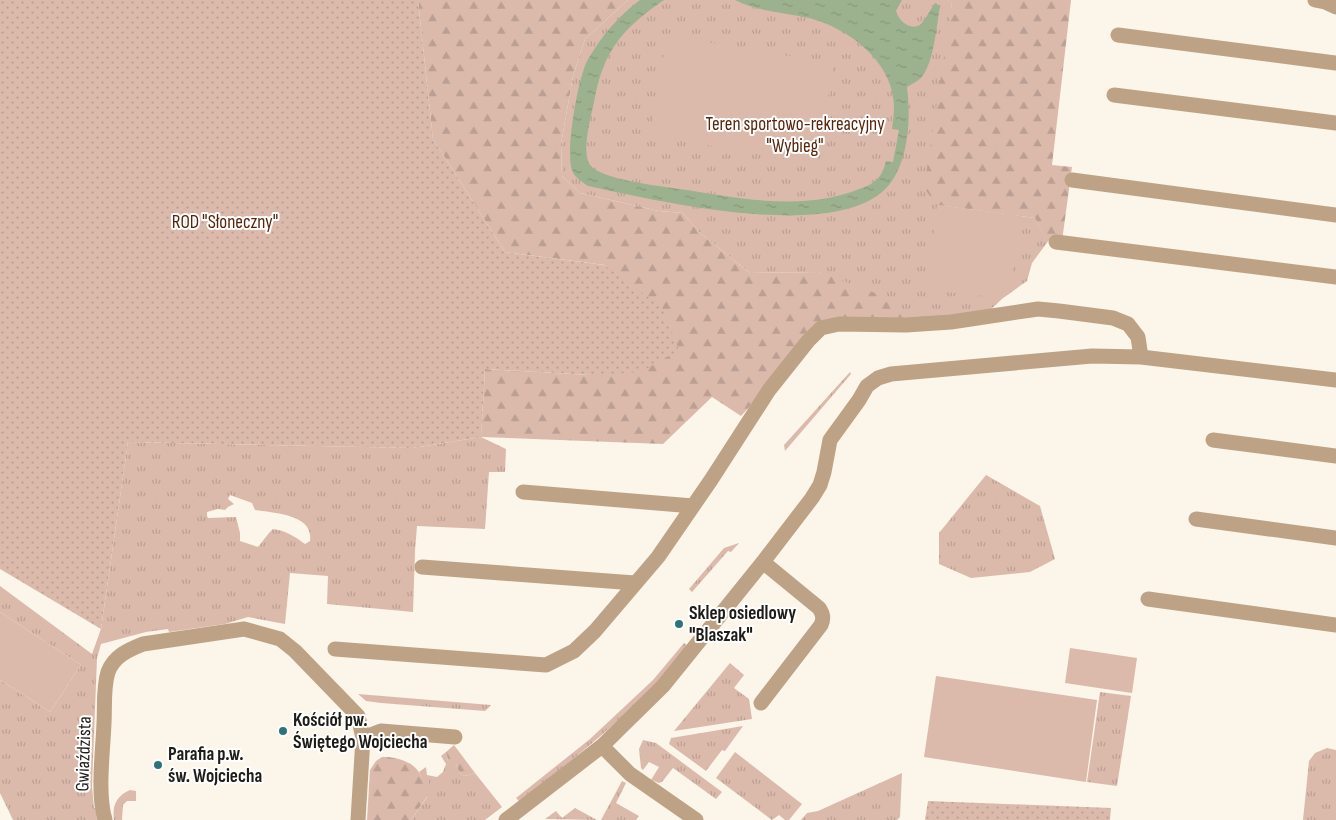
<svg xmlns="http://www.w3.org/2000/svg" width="1336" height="820" font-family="'Sofia Sans Condensed',sans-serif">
<defs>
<pattern id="grass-tufts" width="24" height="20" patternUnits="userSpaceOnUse" patternTransform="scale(1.25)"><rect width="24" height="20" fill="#dbbaac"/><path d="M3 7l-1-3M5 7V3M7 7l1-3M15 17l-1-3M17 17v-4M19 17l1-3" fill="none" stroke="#bc9f93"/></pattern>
<pattern id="forest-firs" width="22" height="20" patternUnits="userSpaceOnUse" patternTransform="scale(1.25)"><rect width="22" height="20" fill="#dbbaac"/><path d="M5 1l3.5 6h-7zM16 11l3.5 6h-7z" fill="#bc9f93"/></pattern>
<pattern id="garden-dots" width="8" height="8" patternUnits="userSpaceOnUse" patternTransform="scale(1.25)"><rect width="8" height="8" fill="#dbbaac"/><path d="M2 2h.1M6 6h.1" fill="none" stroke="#bc9f93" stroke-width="1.8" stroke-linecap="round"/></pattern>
<pattern id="water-ripples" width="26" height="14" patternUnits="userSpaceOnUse" patternTransform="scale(1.25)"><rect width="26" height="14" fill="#9cb28e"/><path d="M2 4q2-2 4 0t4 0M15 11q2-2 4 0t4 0" fill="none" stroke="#86987a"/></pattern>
</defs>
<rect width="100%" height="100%" fill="#fbf6e9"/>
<path fill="url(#grass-tufts)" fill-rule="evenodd" d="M 628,0 L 947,0 L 952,2 L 937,205 L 1035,218 L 1046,239 L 1049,240 L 1032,263 L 1027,281 L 1003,298 L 986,314 L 910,321 L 819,272 L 750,273 L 700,233 L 683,213 L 659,211 L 580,193 L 562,176 L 561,144 L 573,76 L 585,39 Z
M 850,372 L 851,374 L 785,451 L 784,445 Z
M 481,437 L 506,449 L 505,472 L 489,472 L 485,529 L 417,526 L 415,551 L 413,612 L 327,604 L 328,576 L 290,573 L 285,624 L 248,617 L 225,624 L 169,632 L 168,629 L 146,632 L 101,644 L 97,658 L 92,786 L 94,808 L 95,808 L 97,820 L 13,820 L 0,793 L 0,680 L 50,712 L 81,665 L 0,612 L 0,586 L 92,654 L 101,629 L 128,442 L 413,448 ZM 230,495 L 252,503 L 255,510 C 274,513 314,514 310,541 L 305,544 C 296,537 284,530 273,529 L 269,533 L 258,547 L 240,541 L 240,533 L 236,517 L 208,518 L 207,516 L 207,512 L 218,509 L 225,510 L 228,507 L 234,504 L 228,499 Z
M 986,475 L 1040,506 L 1055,559 L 1030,572 L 971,578 L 939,564 L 939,533 Z
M 739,543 L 731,552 L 728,551 L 692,592 L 689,589 L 724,548 Z
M 684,643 L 688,646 C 677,658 667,672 656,684 C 614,727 567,765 519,801 L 516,798 L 590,739 L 653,680 Z
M 730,663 L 744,675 L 734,688 L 749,699 L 752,719 L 674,731 Z
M 1100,692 L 1131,696 L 1117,786 L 1087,782 Z
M 358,694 L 491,705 L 485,711 L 381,703 L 366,701 Z
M 743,726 L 725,751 L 722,750 L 706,771 L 669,744 L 671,738 Z
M 643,740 L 656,743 L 722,792 L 716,799 L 673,768 L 662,782 L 659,783 L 651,780 L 659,767 L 649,762 L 643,770 L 641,768 L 639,749 Z
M 1327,748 L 1336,750 L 1336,820 L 1303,820 L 1309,761 L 1315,753 Z
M 446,752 L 448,761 L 456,764 L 460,774 L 465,776 L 475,773 L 502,807 L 485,820 L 411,820 L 427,797 L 425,792 L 429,781 L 421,777 L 419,772 L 426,767 L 427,775 L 437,777 L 443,772 L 446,764 L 441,756 Z
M 735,752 L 802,804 L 789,820 L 785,820 L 779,815 L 772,820 L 716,778 Z
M 902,773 L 900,817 L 897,820 L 801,820 L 807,813 L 818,811 Z
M 622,781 L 626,783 L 616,803 L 639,816 L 636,820 L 601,820 Z
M 130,790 L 136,791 L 136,801 L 127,801 L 123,805 L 122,820 L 114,820 C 112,806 116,796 130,790 Z
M 575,808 L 597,820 L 545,819 L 556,811 L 562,818 Z"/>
<path fill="url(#forest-firs)" d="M 418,0 L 628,0 L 585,39 L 573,76 L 561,144 L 562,176 L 580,193 L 659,211 L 683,213 L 700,233 L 750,273 L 819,272 L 878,294 L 910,321 L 821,328 L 741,416 L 712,397 L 663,444 L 481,437 L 485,369 L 590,375 L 605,265 L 505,252 L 433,139 Z
M 947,0 L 1071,0 L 1052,165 L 1072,167 L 1062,241 L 1046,240 L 1035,218 L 937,205 L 924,188 L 952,3 Z
M 454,745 L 475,773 L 465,776 L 460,774 L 456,764 L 449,764 L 446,752 Z
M 382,757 C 395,756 417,762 421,777 L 429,779 L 428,788 L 425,792 L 428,795 L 411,820 L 367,820 L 370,770 L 376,761 Z"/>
<path fill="url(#garden-dots)" d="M 0,0 L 418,0 L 433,139 L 505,252 L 604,265 L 662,307 L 679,350 L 641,372 L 590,375 L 485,369 L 481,437 L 413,448 L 128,442 L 101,629 L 0,569 Z
M 928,801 L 1111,808 L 1110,820 L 925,820 Z"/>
<path fill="#dbbaac" d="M 667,35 L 834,64 L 816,164 L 650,135 Z
M 937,205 L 1021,216 L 1010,293 L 1003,298 L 927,290 Z
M 0,612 L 81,665 L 50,712 L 0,680 Z
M 1070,648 L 1137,658 L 1132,693 L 1065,683 Z
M 936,676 L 1097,700 L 1086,782 L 924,757 Z"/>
<path fill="url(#water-ripples)" d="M 640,0 L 664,0 C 622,29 603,51 594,102 C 591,117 581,152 590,165 C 602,180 660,186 680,189 C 738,198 803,212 859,189 C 865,187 871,185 876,180 C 882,175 884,168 886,161 L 893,162 L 899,130 L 892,129 C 893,121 894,113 894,106 C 893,61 848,28 809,18 C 784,12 758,12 735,0 L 902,0 L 896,11 C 898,20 911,32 921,24 C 924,22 932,7 935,3 L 940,6 C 937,24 934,57 925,72 C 921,80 914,83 907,87 C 911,118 909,160 889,185 C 840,245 654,200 588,186 C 582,182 574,177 572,170 C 565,151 578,79 587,61 C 600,38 619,15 640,0 Z"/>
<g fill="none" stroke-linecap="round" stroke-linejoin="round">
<path stroke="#bea286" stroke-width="15" d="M 1315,0 L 1325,2 L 1336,7
M 1118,35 L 1336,63
M 1114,95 L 1336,123
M 1072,180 L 1336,215
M 1056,242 L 1336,277
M 1213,440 L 1336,456
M 523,492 L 693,506
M 1196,519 L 1336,538
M 422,567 L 635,583
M 1148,599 L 1336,625
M 335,649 L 546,665 L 574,651 L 595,631 L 658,557 L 711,480 L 769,390 L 808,341 L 821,328 L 839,324 L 906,325 L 951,322 L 1038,309 L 1059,311 L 1113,318 L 1128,324 L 1138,337 L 1141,357
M 761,703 L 821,625 C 824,618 823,614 819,608 L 763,562
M 602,746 L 630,774 L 696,820
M 105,820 C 97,793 103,751 104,723 C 105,707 103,688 108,672 C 114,656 128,650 143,644 L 244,629 L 280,639 L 295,651 L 358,716 L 363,738
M 358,820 L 363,738 L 381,731 L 455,737
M 506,820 L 602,746 L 663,686 L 763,562 L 812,498 L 820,485 L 824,472 L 830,440 L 859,400 L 867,386 L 878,378 L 891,374 L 1092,356 L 1141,357 L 1336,380"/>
</g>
<g fill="#2b7579" stroke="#fff" stroke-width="2">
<circle cx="679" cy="624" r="5"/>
<circle cx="283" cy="731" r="5"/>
<circle cx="158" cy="765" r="5"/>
</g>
<g text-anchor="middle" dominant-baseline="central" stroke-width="4" stroke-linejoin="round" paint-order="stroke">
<g font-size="19" fill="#58240a" stroke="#fff">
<text x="795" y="124">Teren sportowo-rekreacyjny<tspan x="795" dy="22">"Wybieg"</tspan></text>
<text x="225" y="222">ROD "Słoneczny"</text>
</g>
<g font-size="19" font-weight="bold" fill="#1e1c17" stroke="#fff" text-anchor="start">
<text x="689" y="613">Sklep osiedlowy<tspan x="689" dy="22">"Blaszak"</tspan></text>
<text x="293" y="720">Kościół pw.<tspan x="293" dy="22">Świętego Wojciecha</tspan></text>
<text x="168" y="754">Parafia p.w.<tspan x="168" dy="22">św. Wojciecha</tspan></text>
</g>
<g font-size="19" fill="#1e1c17" stroke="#fff">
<text transform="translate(84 754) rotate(-88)">Gwiaździsta</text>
</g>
</g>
</svg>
